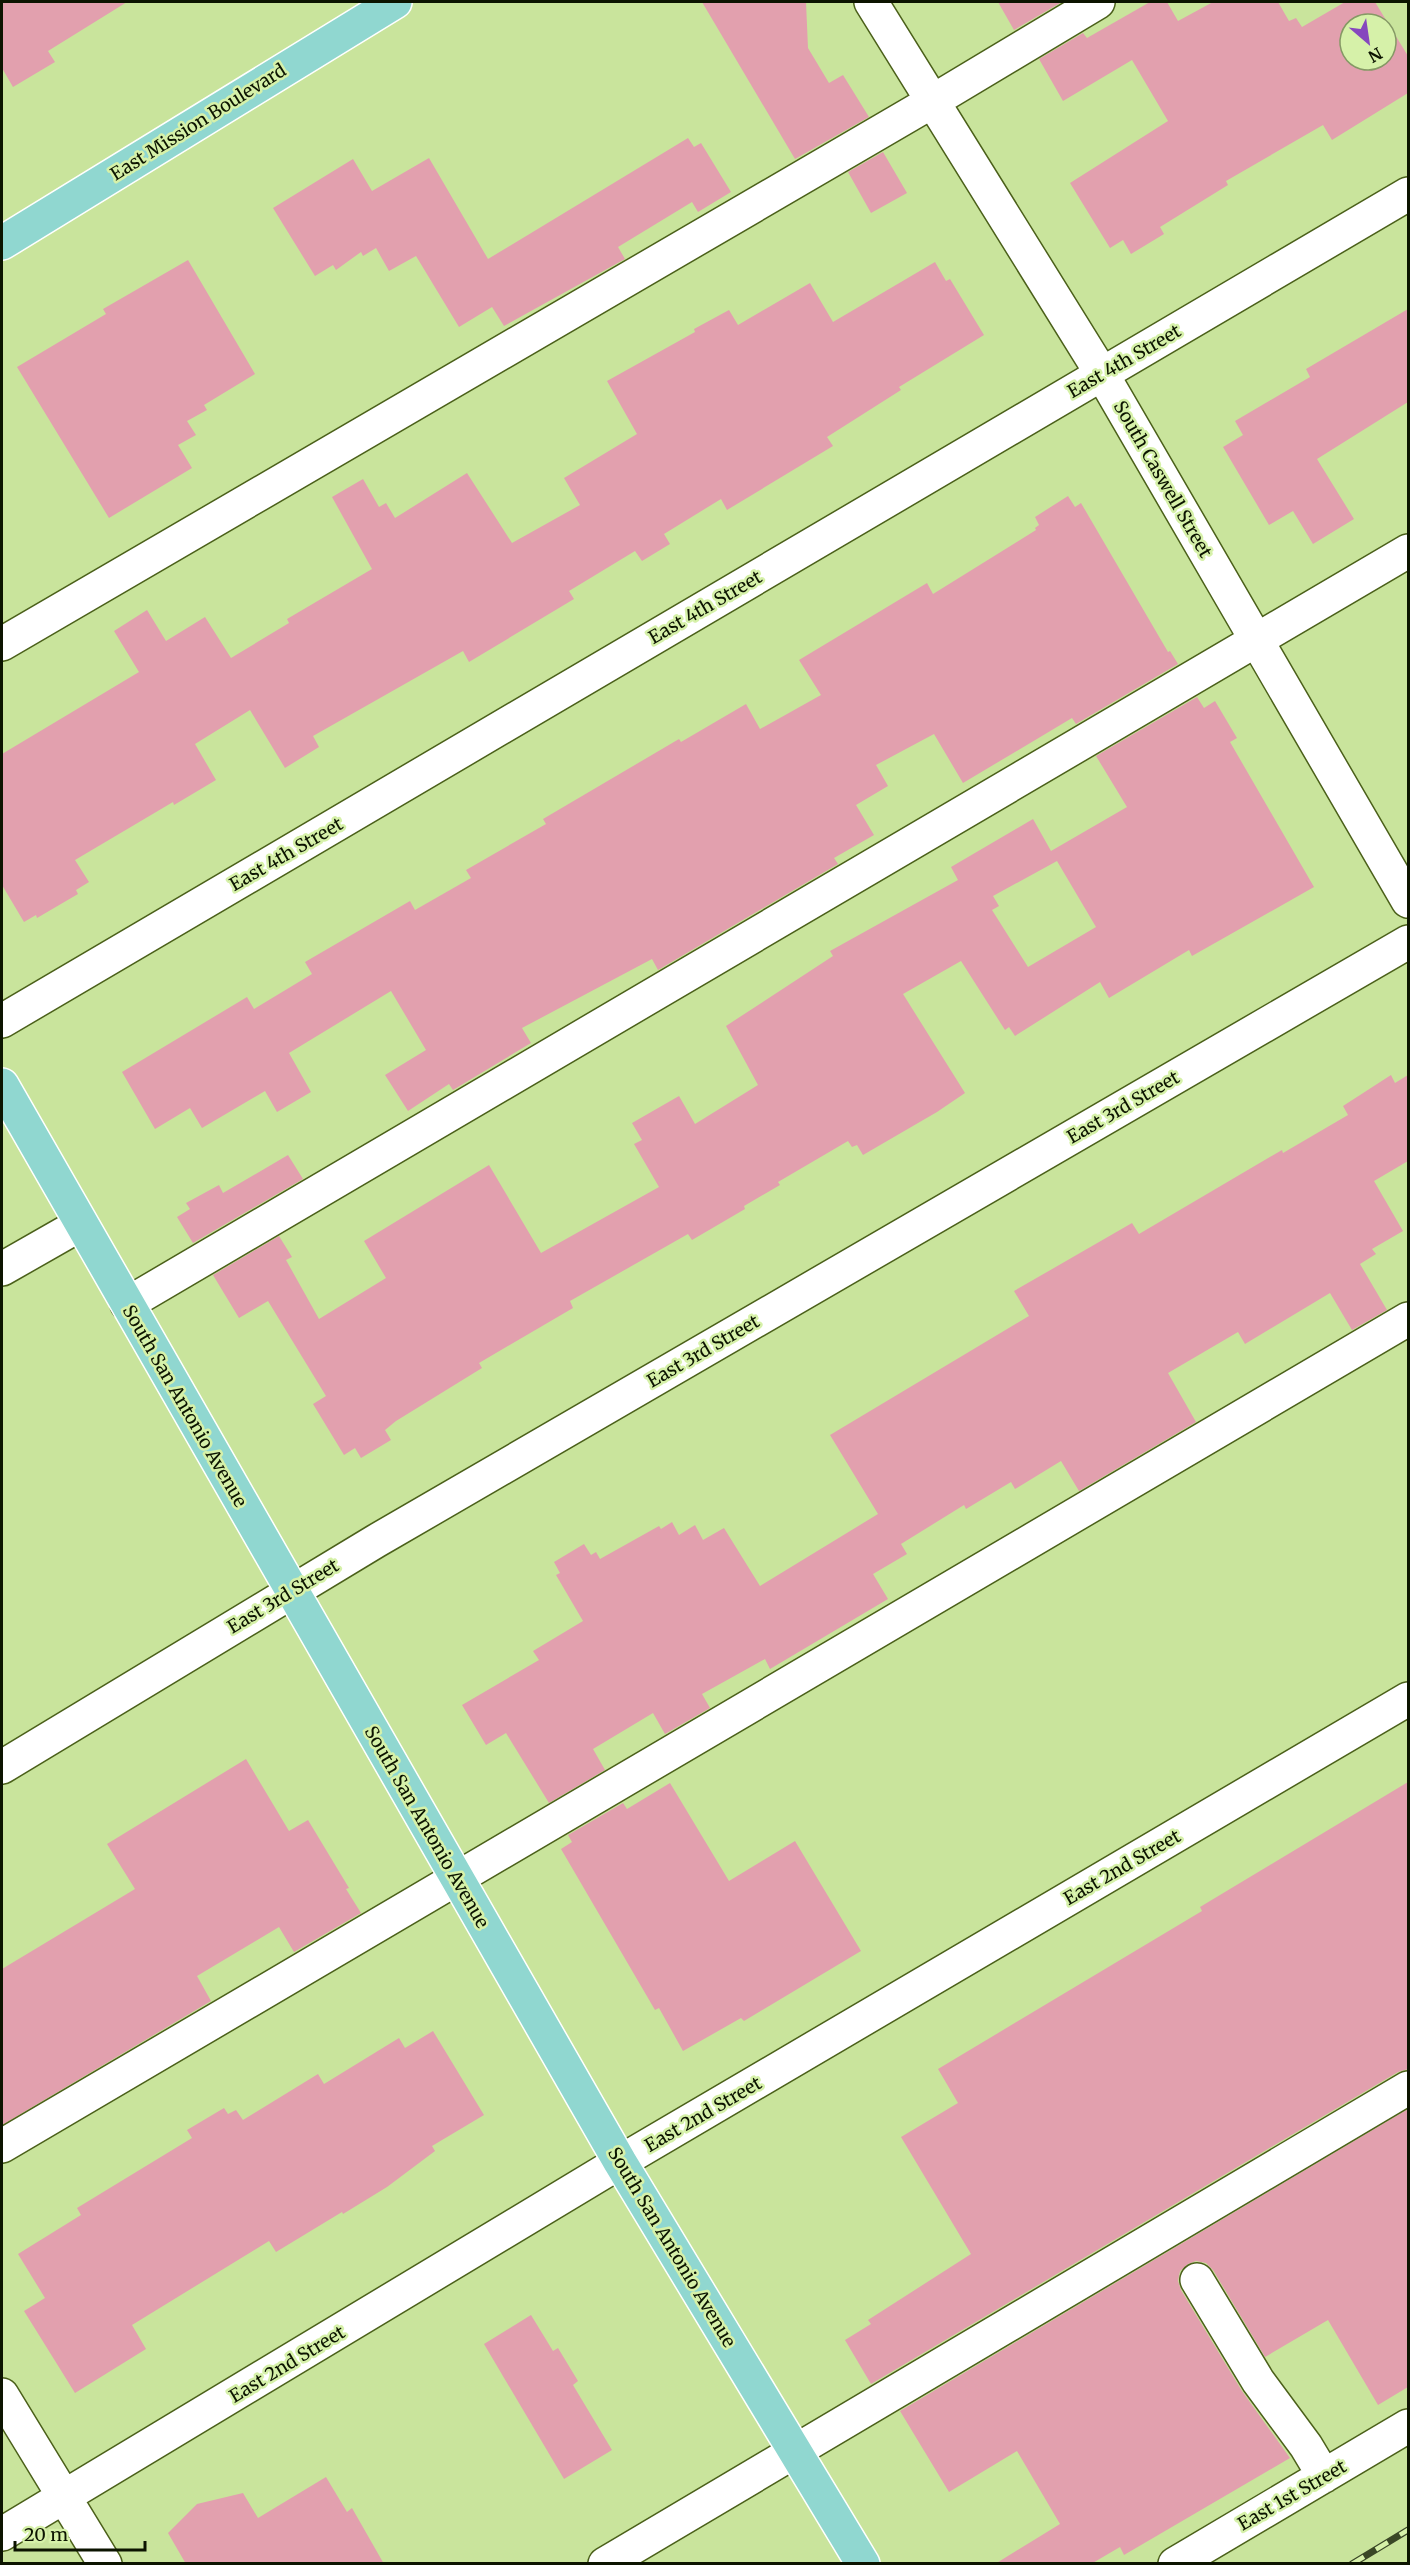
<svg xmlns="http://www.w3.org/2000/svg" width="1410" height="2565" font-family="Merriweather,serif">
<rect width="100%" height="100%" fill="#c9e49c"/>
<path fill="#e2a0ae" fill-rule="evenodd" d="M 2,2 L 127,2 L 48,51 L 55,62 L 13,87 L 2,68 Z
M 702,2 L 806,2 L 808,48 L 829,83 L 843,75 L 869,117 L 795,159 Z
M 998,2 L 1062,2 L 1014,30 Z
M 1150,2 L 1167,2 L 1178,21 L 1213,2 L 1278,2 L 1289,21 L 1296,18 L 1302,27 L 1345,2 L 1375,2 L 1408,56 L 1408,93 L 1332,140 L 1323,125 L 1226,181 L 1228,185 L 1160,227 L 1164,234 L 1131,254 L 1123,240 L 1110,248 L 1070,183 L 1168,121 L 1132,60 L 1063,101 L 1039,59 L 1083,33 L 1087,38 ZM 1350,24 L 1386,24 L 1386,60 L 1350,60 Z
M 688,138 L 694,147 L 701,143 L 731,192 L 698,212 L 692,202 L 618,247 L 625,259 L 504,326 L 492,307 L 459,327 L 416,256 L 389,271 L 376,248 L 363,256 L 361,252 L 336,270 L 333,265 L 315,276 L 273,208 L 353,159 L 372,191 L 429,158 L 488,259 Z
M 883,152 L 907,193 L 871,213 L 848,172 Z
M 188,260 L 255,374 L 204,405 L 207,410 L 187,421 L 196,435 L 178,445 L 192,468 L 109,518 L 17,367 L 106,314 L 103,309 Z
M 935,262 L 946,281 L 950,279 L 984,335 L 899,387 L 901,390 L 827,437 L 833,446 L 727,510 L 721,499 L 664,534 L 670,544 L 642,561 L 635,551 L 569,591 L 574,599 L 469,662 L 463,651 L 313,736 L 319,747 L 285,768 L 250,710 L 195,744 L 216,780 L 174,805 L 173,802 L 75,860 L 89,882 L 76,890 L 78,894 L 37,918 L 36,915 L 24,922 L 2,885 L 2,754 L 139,672 L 114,631 L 147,610 L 166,641 L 205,617 L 231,658 L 289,623 L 287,619 L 372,569 L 332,497 L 363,479 L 379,507 L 386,503 L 395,518 L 467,473 L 512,543 L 580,505 L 564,478 L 637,434 L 607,381 L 695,332 L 694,329 L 729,310 L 738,325 L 810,283 L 833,322 Z
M 1408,309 L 1408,402 L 1317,459 L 1354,519 L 1313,544 L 1293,511 L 1269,525 L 1223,447 L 1243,435 L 1235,421 L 1310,377 L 1306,369 Z
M 1068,496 L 1075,507 L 1081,503 L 1168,652 L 1170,651 L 1178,664 L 1076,724 L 1072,718 L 963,783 L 934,734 L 876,765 L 888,786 L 856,805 L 874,835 L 834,858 L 838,864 L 658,970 L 652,959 L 522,1028 L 531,1043 L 453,1090 L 449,1084 L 408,1111 L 385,1075 L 426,1050 L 391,991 L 289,1053 L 311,1092 L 277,1112 L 265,1091 L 202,1128 L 190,1108 L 155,1129 L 122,1072 L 247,997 L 254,1009 L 312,974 L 305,962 L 410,901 L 415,910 L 471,878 L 466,870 L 546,824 L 543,819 L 679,739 L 681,742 L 746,704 L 760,729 L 821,695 L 799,660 L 927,583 L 933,594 L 1036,530 L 1035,528 L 1039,525 L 1035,517 Z
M 1197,697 L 1204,708 L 1215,701 L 1237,738 L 1230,742 L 1314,887 L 1192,956 L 1189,950 L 1109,998 L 1100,982 L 1015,1036 L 1009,1027 L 1005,1030 L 961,961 L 903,994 L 965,1093 L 937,1112 L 863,1155 L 857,1145 L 852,1147 L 848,1141 L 778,1182 L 780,1185 L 744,1206 L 745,1209 L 692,1240 L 688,1234 L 570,1301 L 573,1308 L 479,1363 L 482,1368 L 396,1421 L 385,1430 L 391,1440 L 361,1458 L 355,1448 L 344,1455 L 313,1404 L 326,1396 L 268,1301 L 239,1318 L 213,1275 L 279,1236 L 292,1257 L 286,1260 L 319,1319 L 386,1278 L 364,1241 L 489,1165 L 541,1253 L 659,1187 L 634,1144 L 642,1140 L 632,1123 L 679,1096 L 695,1124 L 758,1085 L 726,1026 L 833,956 L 830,951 L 958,880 L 951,867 L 1033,819 L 1051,851 L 1127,807 L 1096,756 ZM 1057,861 L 1096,927 L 1028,967 L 992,910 L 999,906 L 993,896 Z
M 1391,1075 L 1395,1083 L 1408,1075 L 1408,1161 L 1374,1181 L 1403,1231 L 1372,1249 L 1376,1254 L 1360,1264 L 1387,1310 L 1352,1330 L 1330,1293 L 1245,1344 L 1238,1332 L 1168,1373 L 1196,1422 L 1079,1491 L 1061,1461 L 1015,1489 L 1011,1482 L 966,1509 L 964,1505 L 901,1544 L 907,1554 L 873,1574 L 888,1599 L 770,1669 L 765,1659 L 702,1694 L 710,1708 L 665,1734 L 653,1713 L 593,1749 L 605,1770 L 549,1803 L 506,1733 L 486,1745 L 462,1705 L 539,1660 L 533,1651 L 583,1621 L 556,1575 L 560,1573 L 554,1562 L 584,1544 L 591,1555 L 596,1552 L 600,1559 L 659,1526 L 661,1529 L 672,1522 L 679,1535 L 695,1525 L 703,1540 L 724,1528 L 760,1586 L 878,1514 L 830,1435 L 1029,1316 L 1014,1291 L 1132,1223 L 1139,1234 L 1282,1150 L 1283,1153 L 1348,1115 L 1343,1106 Z
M 288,1155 L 303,1179 L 193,1243 L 177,1217 L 190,1209 L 186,1203 L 219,1185 L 223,1193 Z
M 246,1759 L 289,1831 L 308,1820 L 349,1888 L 346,1889 L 361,1913 L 294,1952 L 279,1927 L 197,1976 L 211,2001 L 2,2125 L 2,1969 L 135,1889 L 107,1844 Z
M 1408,1782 L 1408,2069 L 1398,2072 L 871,2384 L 845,2340 L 871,2324 L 868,2320 L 971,2254 L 901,2137 L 958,2103 L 938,2069 L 1202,1911 L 1200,1907 Z
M 670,1783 L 729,1881 L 795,1841 L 861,1951 L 744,2021 L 741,2018 L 683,2051 L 659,2008 L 655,2010 L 561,1849 L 572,1842 L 568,1835 L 623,1803 L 627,1809 Z
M 433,2031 L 484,2115 L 432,2146 L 435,2151 L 387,2187 L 343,2214 L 342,2212 L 276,2252 L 269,2241 L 132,2325 L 146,2349 L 75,2393 L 24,2311 L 45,2298 L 18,2254 L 81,2215 L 77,2208 L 192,2138 L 187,2130 L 224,2108 L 228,2114 L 236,2110 L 243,2120 L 318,2074 L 324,2084 L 399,2038 L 405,2048 Z
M 1408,2109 L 1408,2387 L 1378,2405 L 1328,2320 L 1265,2357 L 1213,2270 L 1206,2263 L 1196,2261 L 1188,2264 L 1180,2271 L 1178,2281 L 1181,2290 L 1242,2391 L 1290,2458 L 1124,2555 L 1120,2547 L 1091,2564 L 995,2564 L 1060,2524 L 1017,2451 L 949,2492 L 900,2411 Z
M 531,2315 L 553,2351 L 558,2348 L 578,2381 L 573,2385 L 612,2450 L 564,2479 L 484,2344 Z
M 326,2477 L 347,2512 L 352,2508 L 384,2564 L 186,2564 L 168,2533 L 197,2504 L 243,2493 L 258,2518 Z"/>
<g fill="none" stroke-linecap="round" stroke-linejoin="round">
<defs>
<path id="minor" d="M 871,2 L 1102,374 L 1408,901
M 2,644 L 933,101 L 1098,2
M 2,1021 L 1408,194
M 2,1269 L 81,1224
M 127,1304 L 1408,551
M 2,1767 L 376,1541 L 1408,942
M 2,2146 L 1408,1319
M 1197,2280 L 1258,2381 L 1306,2446 L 1324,2476
M 2,2395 L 105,2564
M 2,2534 L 620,2162 L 1408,1699
M 605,2564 L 1408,2088
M 1175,2564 L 1408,2426"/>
<path id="major" d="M 2,243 L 395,2
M 2,1085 L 620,2162 L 863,2564"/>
</defs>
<use href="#minor" stroke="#4b601a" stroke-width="36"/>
<use href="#major" stroke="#fff" stroke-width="36"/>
<use href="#minor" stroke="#fff" stroke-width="33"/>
<use href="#major" stroke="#90d7d0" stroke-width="33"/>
<defs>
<path id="rail" d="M 1352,2564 L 1408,2530"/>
</defs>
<use href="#rail" stroke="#3a4726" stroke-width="7"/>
<use href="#rail" stroke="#d6f1a9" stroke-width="4.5" stroke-dasharray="14" stroke-linecap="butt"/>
</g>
<g text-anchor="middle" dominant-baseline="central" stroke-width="5" stroke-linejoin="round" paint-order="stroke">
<g font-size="18" fill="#0c1400" stroke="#d6f1a9">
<text transform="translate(198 122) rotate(-32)">East Mission Boulevard</text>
<text transform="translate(1124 361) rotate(-30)">East 4th Street</text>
<text transform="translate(1163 479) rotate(60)">South Caswell Street</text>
<text transform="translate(705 607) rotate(-30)">East 4th Street</text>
<text transform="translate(286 854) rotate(-30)">East 4th Street</text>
<text transform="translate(1123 1107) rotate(-30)">East 3rd Street</text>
<text transform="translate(703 1351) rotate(-30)">East 3rd Street</text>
<text transform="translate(185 1406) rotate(60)">South San Antonio Avenue</text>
<text transform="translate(283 1596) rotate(-31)">East 3rd Street</text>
<text transform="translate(427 1827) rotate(60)">South San Antonio Avenue</text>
<text transform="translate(1122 1867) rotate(-30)">East 2nd Street</text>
<text transform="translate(703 2114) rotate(-30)">East 2nd Street</text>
<text transform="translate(672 2247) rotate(59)">South San Antonio Avenue</text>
<text transform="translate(287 2364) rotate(-31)">East 2nd Street</text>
<text transform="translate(1292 2495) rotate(-30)">East 1st Street</text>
</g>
</g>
<rect width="1410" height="2565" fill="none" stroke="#0c1400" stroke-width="6"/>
<g transform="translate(1368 42) rotate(151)"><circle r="28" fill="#d6f1a9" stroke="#859965" stroke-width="1.5"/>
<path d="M0-4.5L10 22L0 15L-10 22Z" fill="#8648be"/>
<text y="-9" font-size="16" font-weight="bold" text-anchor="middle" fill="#0c1400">N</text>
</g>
<path d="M15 2541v9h130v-9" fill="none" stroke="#0c1400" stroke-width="3"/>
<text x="24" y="2541" font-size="18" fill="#0c1400" stroke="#d6f1a9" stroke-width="4.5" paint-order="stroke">20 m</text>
</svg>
